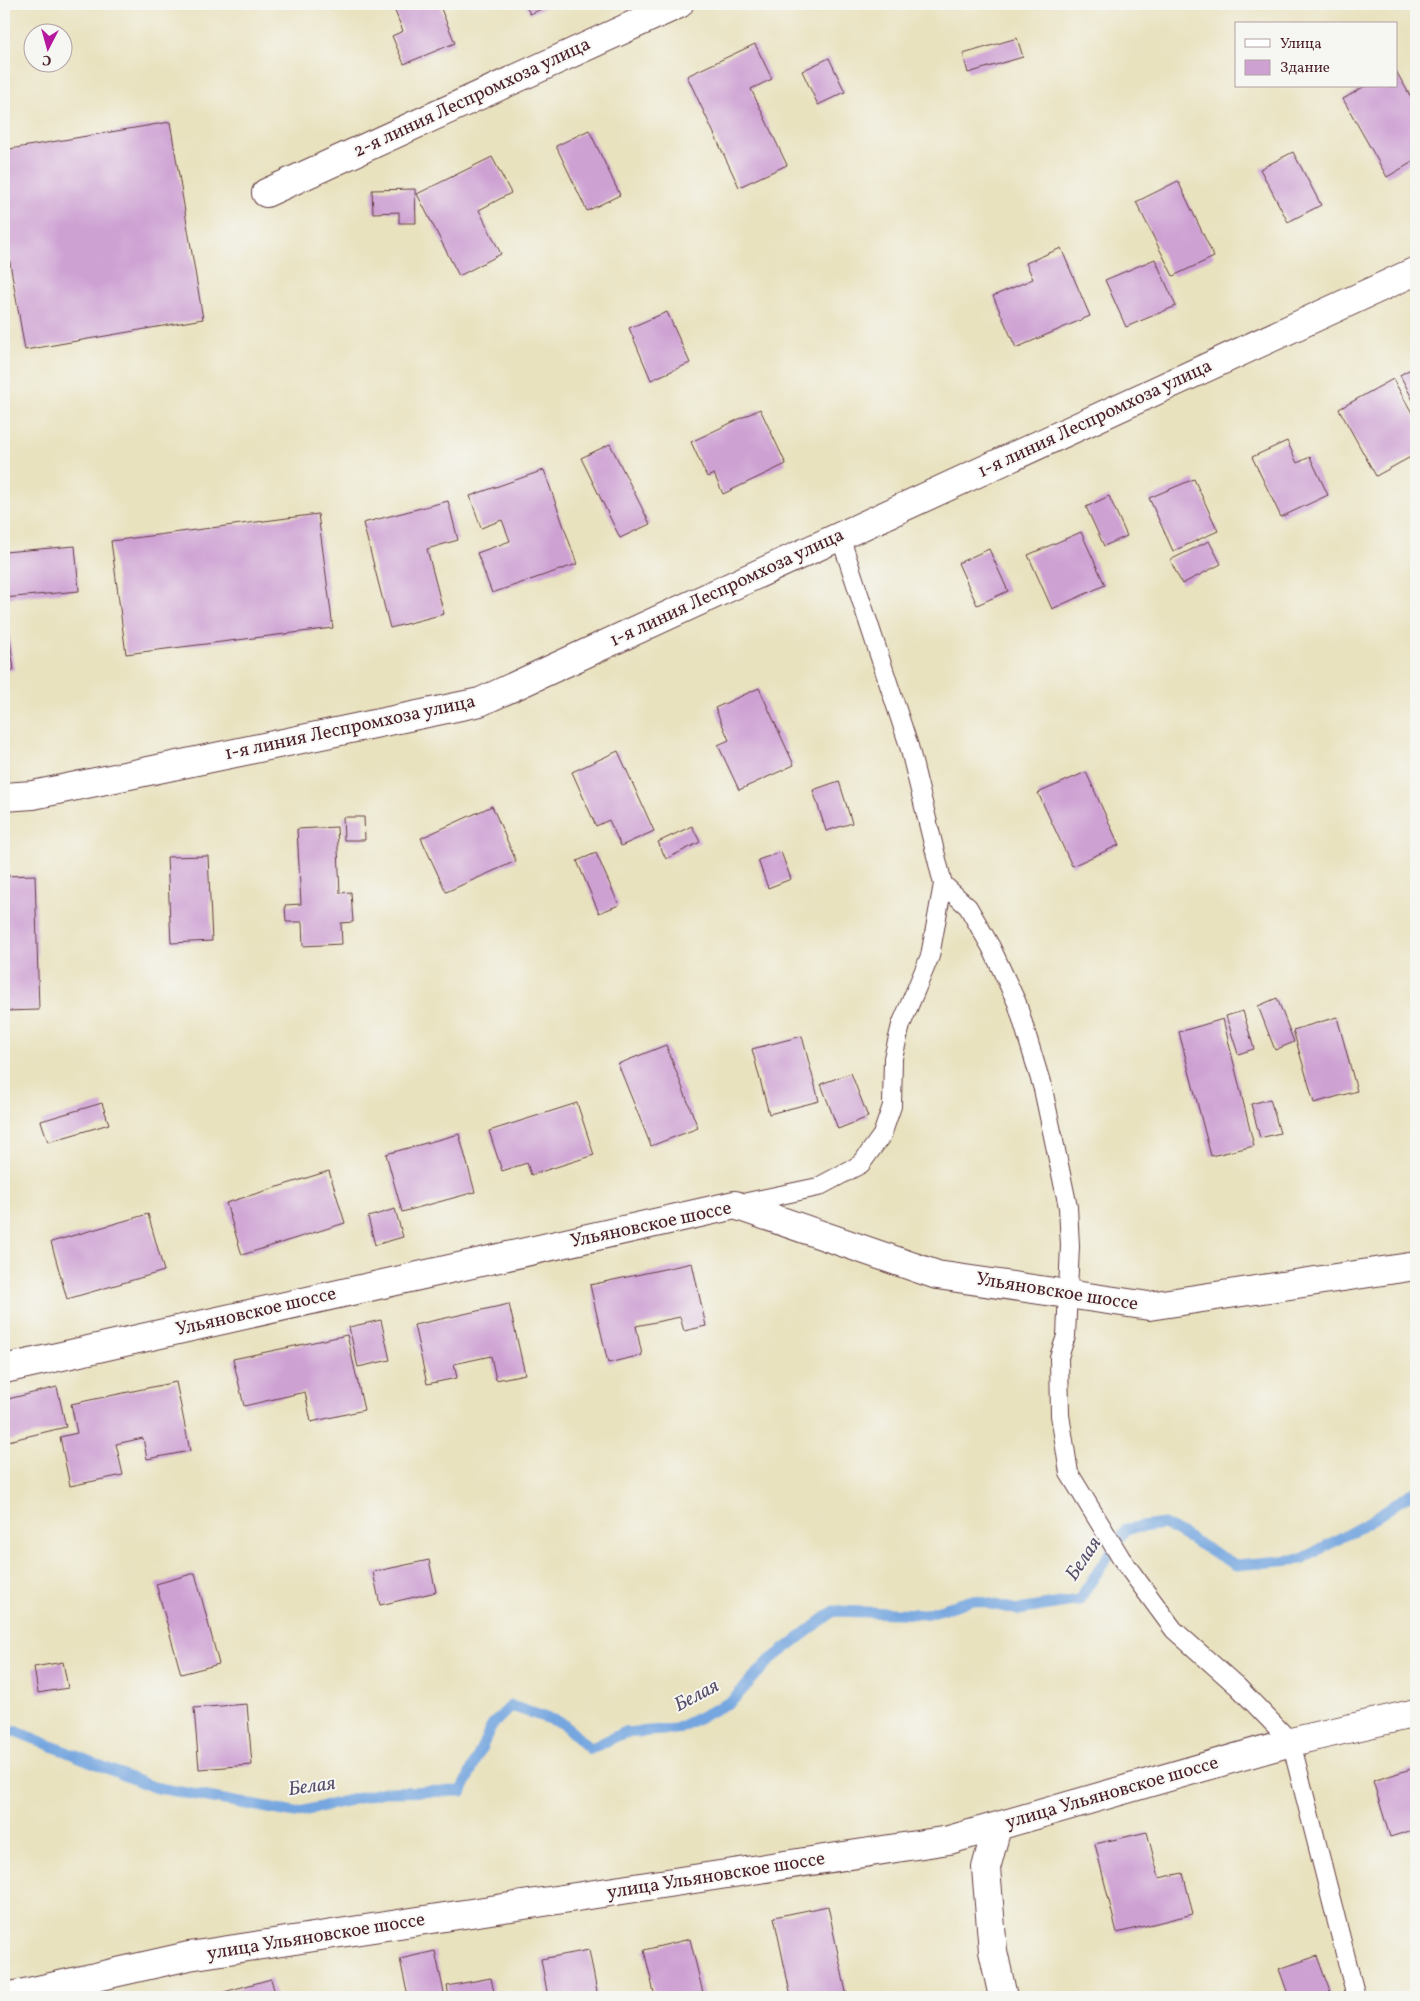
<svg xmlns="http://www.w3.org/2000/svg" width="1420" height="2001" font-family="Vollkorn,serif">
<rect width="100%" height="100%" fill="#f6f6f2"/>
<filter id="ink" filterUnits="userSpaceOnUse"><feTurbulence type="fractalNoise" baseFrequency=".02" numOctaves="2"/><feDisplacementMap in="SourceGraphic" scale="10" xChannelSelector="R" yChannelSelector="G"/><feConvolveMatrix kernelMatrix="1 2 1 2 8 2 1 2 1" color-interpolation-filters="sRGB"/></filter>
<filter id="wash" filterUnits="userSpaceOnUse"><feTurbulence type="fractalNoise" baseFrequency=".0096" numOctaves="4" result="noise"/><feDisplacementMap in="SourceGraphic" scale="20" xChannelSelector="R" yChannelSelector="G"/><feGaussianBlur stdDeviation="1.12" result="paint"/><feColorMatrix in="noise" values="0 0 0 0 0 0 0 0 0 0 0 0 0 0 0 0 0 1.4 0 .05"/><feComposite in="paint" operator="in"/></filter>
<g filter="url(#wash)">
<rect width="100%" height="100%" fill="#e9e2bf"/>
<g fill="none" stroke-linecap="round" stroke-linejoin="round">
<path stroke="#74a6df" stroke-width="11" d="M 4,1732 L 15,1731 L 153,1787 L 295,1813 L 384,1792 L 462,1791 L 492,1725 L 511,1706 L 562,1723 L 590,1749 L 623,1733 L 676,1729 L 732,1701 L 770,1660 L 834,1611 L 925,1614 L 973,1600 L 1018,1610 L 1079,1600 L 1126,1529 L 1164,1524 L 1236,1565 L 1302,1559 L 1366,1524 L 1416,1490"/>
</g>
<g id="blocks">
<path fill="#cea1d3" d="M 392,4 L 439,4 L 455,43 L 404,64 L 392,36 L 403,31 Z
M 525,4 L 553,4 L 530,14 Z
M 1017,38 L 1023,57 L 968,73 L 963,54 Z
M 755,44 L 772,79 L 751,89 L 787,165 L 739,187 L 687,76 Z
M 829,58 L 845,92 L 818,105 L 802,71 Z
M 1396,71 L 1416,106 L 1416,160 L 1387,177 L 1343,99 L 1365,86 L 1396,86 Z
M 170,122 L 203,319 L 25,350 L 4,228 L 4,150 Z
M 589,130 L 620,195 L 587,211 L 556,146 Z
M 1293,152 L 1321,205 L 1288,222 L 1260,169 Z
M 492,157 L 511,193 L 479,210 L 501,254 L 459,276 L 417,194 Z
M 1178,181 L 1214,257 L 1173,276 L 1136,202 Z
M 415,189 L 416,223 L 399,223 L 399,212 L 373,213 L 372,190 Z
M 1061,248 L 1090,316 L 1016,348 L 993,296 L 1033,279 L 1026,263 Z
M 1155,259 L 1176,306 L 1126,327 L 1105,280 Z
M 667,312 L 690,363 L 651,380 L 629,328 Z
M 1416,366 L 1416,406 L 1400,375 Z
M 1393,379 L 1416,420 L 1416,454 L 1376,476 L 1339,409 Z
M 760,409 L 786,464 L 723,494 L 714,474 L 707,477 L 691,442 Z
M 1287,441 L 1297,463 L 1310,457 L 1328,495 L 1281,517 L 1252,457 Z
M 610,444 L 650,524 L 620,538 L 581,458 Z
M 544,470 L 577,564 L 492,593 L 477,553 L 510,541 L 502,520 L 481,528 L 470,496 Z
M 1194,479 L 1218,531 L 1173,551 L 1149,498 Z
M 1109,496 L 1127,536 L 1104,546 L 1086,507 Z
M 448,501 L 458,540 L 427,549 L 444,614 L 390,628 L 363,523 Z
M 318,514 L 333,628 L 126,654 L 111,541 Z
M 1081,532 L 1105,585 L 1052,609 L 1028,555 Z
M 1209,541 L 1221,564 L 1182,584 L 1170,560 Z
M 75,546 L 79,591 L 4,598 L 4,552 Z
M 989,549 L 1008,591 L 977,605 L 958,563 Z
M 8,625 L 14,670 L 4,671 L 4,626 Z
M 759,688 L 794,765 L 739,790 L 718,745 L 729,740 L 715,708 Z
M 618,751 L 654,831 L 621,846 L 609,820 L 596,826 L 572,772 Z
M 1086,772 L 1119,845 L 1072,866 L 1038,793 Z
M 839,781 L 852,823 L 826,831 L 813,790 Z
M 492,806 L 516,861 L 446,892 L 421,838 Z
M 343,817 L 364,817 L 365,840 L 344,840 Z
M 692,826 L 700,842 L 666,859 L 658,842 Z
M 337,827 L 340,893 L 351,892 L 353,922 L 341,923 L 342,944 L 303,946 L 302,922 L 286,922 L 285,905 L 301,904 L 297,829 Z
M 781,852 L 791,879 L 768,888 L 758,860 Z
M 596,853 L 619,905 L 599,913 L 577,861 Z
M 208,856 L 212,941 L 171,943 L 167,857 Z
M 35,875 L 39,1010 L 4,1011 L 4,876 Z
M 1277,998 L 1294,1042 L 1275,1050 L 1258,1006 Z
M 1243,1011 L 1254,1049 L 1238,1054 L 1226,1016 Z
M 1337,1017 L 1357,1091 L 1314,1103 L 1293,1030 Z
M 1223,1019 L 1254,1146 L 1211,1156 L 1179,1032 Z
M 802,1036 L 819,1101 L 769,1114 L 752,1049 Z
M 666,1045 L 698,1128 L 651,1146 L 618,1064 Z
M 851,1073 L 868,1117 L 838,1129 L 821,1084 Z
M 1270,1099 L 1280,1133 L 1260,1138 L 1251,1104 Z
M 102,1103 L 109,1124 L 48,1142 L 41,1121 Z
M 577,1103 L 594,1155 L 531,1175 L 527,1163 L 502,1171 L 489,1131 Z
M 459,1134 L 475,1192 L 402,1212 L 386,1154 Z
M 329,1171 L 345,1223 L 242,1255 L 226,1203 Z
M 395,1209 L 403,1237 L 375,1245 L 368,1217 Z
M 148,1214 L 164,1271 L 67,1299 L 51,1242 Z
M 692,1263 L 706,1326 L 684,1331 L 680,1317 L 636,1326 L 642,1355 L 608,1363 L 590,1285 Z
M 509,1304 L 525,1374 L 496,1380 L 491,1356 L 454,1364 L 457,1378 L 427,1384 L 414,1325 Z
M 381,1320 L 390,1360 L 358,1367 L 349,1327 Z
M 347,1335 L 364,1410 L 311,1422 L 305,1392 L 244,1406 L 233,1359 Z
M 176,1382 L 190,1451 L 147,1459 L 143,1438 L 116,1444 L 123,1475 L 70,1486 L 60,1437 L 77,1433 L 71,1404 Z
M 57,1387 L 66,1427 L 4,1442 L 4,1400 Z
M 429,1560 L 436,1592 L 380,1605 L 373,1572 Z
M 195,1573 L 219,1664 L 181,1674 L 156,1584 Z
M 63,1662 L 68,1688 L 38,1693 L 34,1667 Z
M 247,1704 L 252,1765 L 199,1769 L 194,1708 Z
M 1414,1768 L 1416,1775 L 1416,1829 L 1390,1837 L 1373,1781 Z
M 1147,1832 L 1159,1878 L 1183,1873 L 1193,1914 L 1117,1933 L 1095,1844 Z
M 828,1906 L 847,1997 L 808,1997 L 807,1995 L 791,1997 L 774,1917 Z
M 690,1939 L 704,1997 L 655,1997 L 644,1950 Z
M 589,1950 L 598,1997 L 548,1997 L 541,1959 Z
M 435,1951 L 445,1997 L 408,1997 L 400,1959 Z
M 1317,1956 L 1332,1997 L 1289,1997 L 1279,1969 Z
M 491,1978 L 495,1997 L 449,1997 L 447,1986 Z
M 271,1979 L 276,1997 L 225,1997 L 224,1992 Z"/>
</g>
</g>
<g filter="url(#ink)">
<use href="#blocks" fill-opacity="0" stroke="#623c41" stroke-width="1"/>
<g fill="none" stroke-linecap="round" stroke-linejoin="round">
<defs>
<path id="lane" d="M 840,536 L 909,746 L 943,884 L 968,907 L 991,947 L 1017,1003 L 1043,1089 L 1068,1207 L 1070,1246 L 1066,1336 L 1059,1357 L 1060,1415 L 1069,1473 L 1121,1558 L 1174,1630 L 1238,1687 L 1291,1742 L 1356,1997
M 738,1204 L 818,1187 L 861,1164 L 882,1135 L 892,1106 L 893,1058 L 901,1025 L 930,956 L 943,884"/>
<path id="street" d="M 266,193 L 679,4
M 4,797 L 33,795 L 480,702 L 1416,271
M 4,1369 L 735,1205 L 937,1275 L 1149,1306 L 1416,1266
M 997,1827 L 986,1868 L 993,1951 L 1003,1997
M 7,1997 L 189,1956 L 949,1840 L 1291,1742 L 1416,1713"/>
</defs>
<use href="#lane" stroke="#623c41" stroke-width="20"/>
<use href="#street" stroke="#623c41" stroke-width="30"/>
<use href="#lane" stroke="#fff" stroke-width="18"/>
<use href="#street" stroke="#fff" stroke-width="28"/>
</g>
</g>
<g text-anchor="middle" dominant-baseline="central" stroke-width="4" stroke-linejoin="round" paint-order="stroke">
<g font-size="19" fill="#4a1f2b" stroke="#f6f6f2">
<text transform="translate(472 98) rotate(-25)">2-я линия Леспромхоза улица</text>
<text transform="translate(1095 419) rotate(-25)">1-я линия Леспромхоза улица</text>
<text transform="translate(727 588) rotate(-25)">1-я линия Леспромхоза улица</text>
<text transform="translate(350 728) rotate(-12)">1-я линия Леспромхоза улица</text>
<text transform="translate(651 1225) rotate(-12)">Ульяновское шоссе</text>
<text transform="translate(1057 1292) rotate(9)">Ульяновское шоссе</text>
<text transform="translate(256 1312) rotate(-13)">Ульяновское шоссе</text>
<text transform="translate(1112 1793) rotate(-16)">улица Ульяновское шоссе</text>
<text transform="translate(716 1876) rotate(-9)">улица Ульяновское шоссе</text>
<text transform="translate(316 1937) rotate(-9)">улица Ульяновское шоссе</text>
</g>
<g font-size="20" font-style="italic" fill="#594e6a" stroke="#f6f6f2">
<text transform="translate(1084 1559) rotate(-56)">Белая</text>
<text transform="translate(697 1696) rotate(-28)">Белая</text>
<text transform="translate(312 1787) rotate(-8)">Белая</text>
</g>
</g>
<rect width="1420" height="2001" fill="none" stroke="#f6f6f2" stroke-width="20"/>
<rect x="1235" y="22" width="162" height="65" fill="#f6f6f2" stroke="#b1a0a2"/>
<rect x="1245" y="39" width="25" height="8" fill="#ffffff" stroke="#b1a0a2"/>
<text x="1280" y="48" font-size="15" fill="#4a1f2b">Улица</text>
<rect x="1245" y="60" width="25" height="15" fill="#cea1d3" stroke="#b1a0a2"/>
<text x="1280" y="72" font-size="15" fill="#4a1f2b">Здание</text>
<g transform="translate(48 48) rotate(186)"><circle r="24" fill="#f6f6f2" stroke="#b1a0a2"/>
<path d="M0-4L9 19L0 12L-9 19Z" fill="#b5179e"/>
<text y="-8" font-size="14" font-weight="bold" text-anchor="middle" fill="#4a1f2b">С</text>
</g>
</svg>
